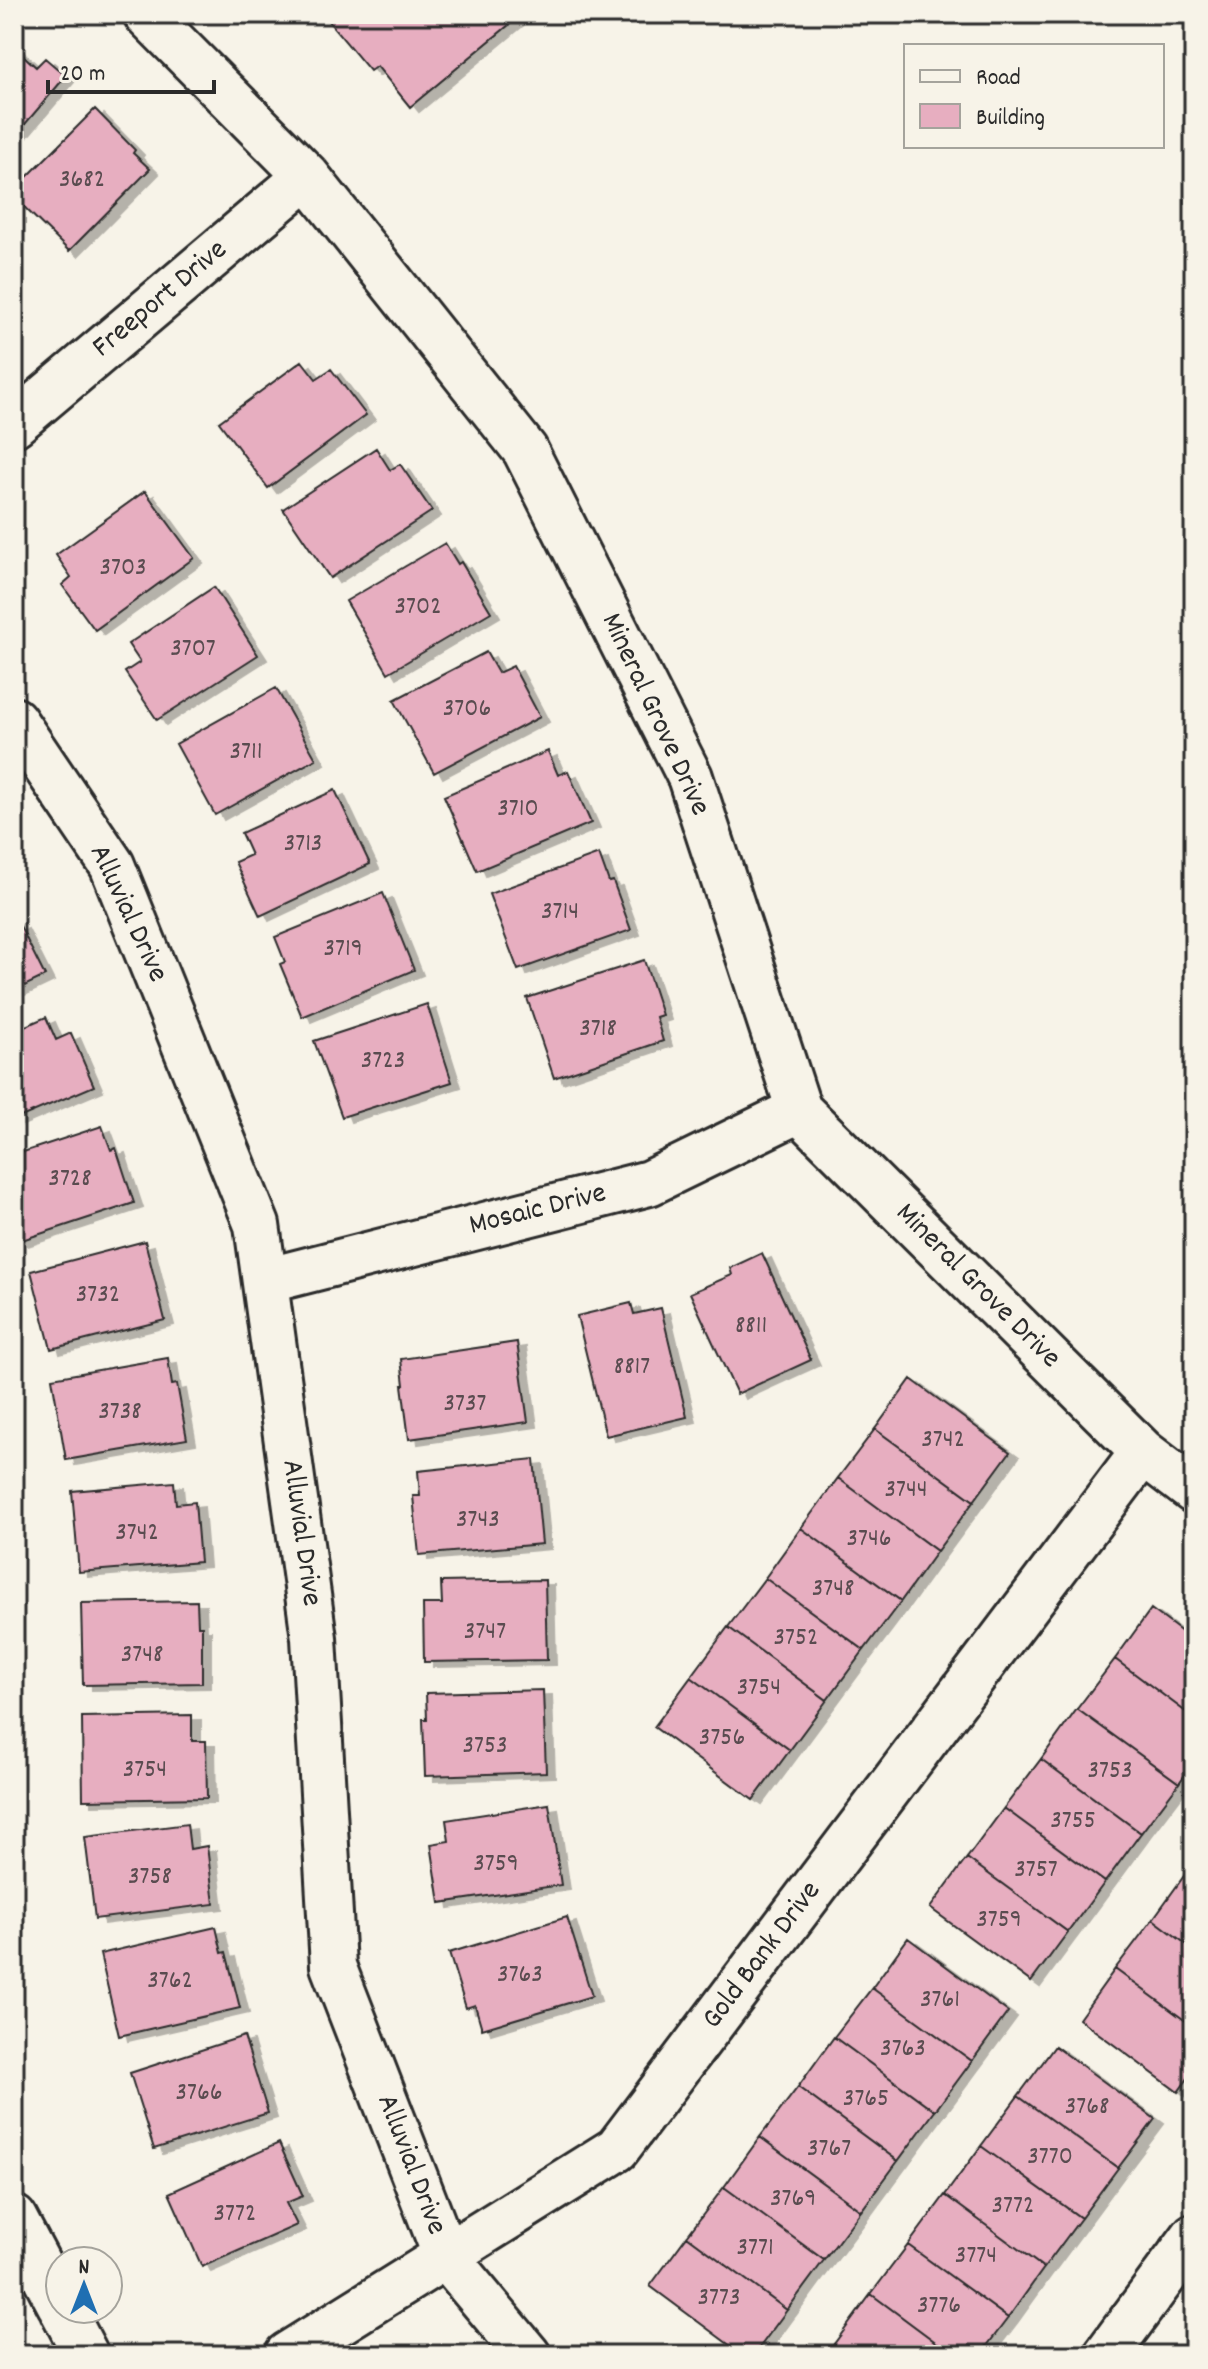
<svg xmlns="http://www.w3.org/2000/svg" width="1208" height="2369" font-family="Dekko,sans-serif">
<defs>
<filter id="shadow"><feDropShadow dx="9" dy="5" stdDeviation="0" flood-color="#0004"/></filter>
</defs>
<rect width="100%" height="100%" fill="#f7f3e8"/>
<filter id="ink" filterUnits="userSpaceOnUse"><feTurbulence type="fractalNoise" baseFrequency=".0125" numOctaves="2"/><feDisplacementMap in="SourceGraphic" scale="16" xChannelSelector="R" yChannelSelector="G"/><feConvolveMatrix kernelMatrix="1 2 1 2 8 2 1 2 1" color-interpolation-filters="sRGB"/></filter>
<g filter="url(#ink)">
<path fill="#e7aec0" stroke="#2b2b2b" stroke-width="2" filter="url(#shadow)" d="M 339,14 L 520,14 L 521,15 L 410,107 L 377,66 L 370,71 L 329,22 Z
M 14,47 L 36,67 L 45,58 L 66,76 L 14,137 Z
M 95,109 L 135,150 L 133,153 L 150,169 L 69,251 L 14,197 L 14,190 Z
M 302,361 L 316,379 L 331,369 L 366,415 L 268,488 L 219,422 Z
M 376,448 L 390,470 L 400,464 L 432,511 L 330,578 L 283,509 Z
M 145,491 L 194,558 L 95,630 L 62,585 L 71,577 L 56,555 Z
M 445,543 L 458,564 L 461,562 L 491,612 L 388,673 L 346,601 Z
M 214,587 L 258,655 L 157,720 L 125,672 L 140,662 L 128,644 Z
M 486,652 L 498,673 L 513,666 L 540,717 L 434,773 L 394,700 Z
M 276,688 L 316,759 L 215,815 L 176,744 Z
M 548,751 L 558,775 L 568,771 L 591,823 L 477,871 L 444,796 Z
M 335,790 L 370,864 L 260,916 L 235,862 L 251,855 L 241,833 Z
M 599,854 L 609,882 L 613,881 L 631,930 L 518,970 L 489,894 Z
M 383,893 L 414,970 L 302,1017 L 280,964 L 285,962 L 275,937 Z
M 19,924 L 45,976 L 14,991 L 14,927 Z
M 644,960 L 662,1015 L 656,1017 L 663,1041 L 554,1078 L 527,998 Z
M 427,1004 L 452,1082 L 342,1117 L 314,1041 Z
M 46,1017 L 56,1040 L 71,1033 L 94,1086 L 14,1120 L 14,1031 Z
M 102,1126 L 111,1150 L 116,1148 L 134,1203 L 19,1241 L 14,1227 L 14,1155 Z
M 145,1241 L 165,1320 L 51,1349 L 31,1271 Z
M 762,1253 L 811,1360 L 737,1394 L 690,1293 L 732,1275 L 730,1268 Z
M 631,1303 L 634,1314 L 661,1308 L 687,1417 L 606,1436 L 577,1316 Z
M 517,1342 L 528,1422 L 409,1439 L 402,1385 L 404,1385 L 401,1359 Z
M 168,1358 L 172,1385 L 177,1384 L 187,1439 L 66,1460 L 52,1378 Z
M 911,1379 L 1010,1452 L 974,1501 L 875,1429 Z
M 875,1429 L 974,1501 L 937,1551 L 838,1478 Z
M 534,1459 L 542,1544 L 419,1555 L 413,1496 L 420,1496 L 418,1471 Z
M 838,1478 L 937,1551 L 901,1601 L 801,1528 Z
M 174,1482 L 176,1504 L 195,1502 L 200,1562 L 79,1572 L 72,1491 Z
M 801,1528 L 901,1601 L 864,1650 L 765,1578 Z
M 765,1578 L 864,1650 L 827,1700 L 728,1627 Z
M 545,1580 L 547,1660 L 424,1662 L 423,1604 L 442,1604 L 441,1582 Z
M 197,1601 L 198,1626 L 202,1626 L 202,1683 L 83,1685 L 81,1603 Z
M 1151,1609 L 1194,1641 L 1194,1718 L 1115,1659 Z
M 728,1627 L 827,1700 L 790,1750 L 691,1677 Z
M 1115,1659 L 1194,1718 L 1194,1762 L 1179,1783 L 1077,1709 Z
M 691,1677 L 790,1750 L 753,1800 L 654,1727 Z
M 543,1690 L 546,1772 L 425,1776 L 423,1719 L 427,1719 L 426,1693 Z
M 1077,1709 L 1179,1783 L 1141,1833 L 1041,1759 Z
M 192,1715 L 192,1741 L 206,1741 L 207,1798 L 83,1800 L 82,1717 Z
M 1041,1759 L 1141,1833 L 1105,1882 L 1004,1808 Z
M 549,1804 L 561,1885 L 440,1903 L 431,1844 L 449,1841 L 446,1820 Z
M 1004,1808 L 1105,1882 L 1068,1932 L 967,1858 Z
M 187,1824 L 190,1849 L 207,1846 L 214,1904 L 95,1919 L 85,1837 Z
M 967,1858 L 1068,1932 L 1031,1982 L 930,1908 Z
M 1189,1869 L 1194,1873 L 1194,1950 L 1153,1919 Z
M 567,1917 L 592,1996 L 482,2029 L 475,2005 L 466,2008 L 449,1953 Z
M 1153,1919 L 1194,1950 L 1194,2027 L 1115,1969 Z
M 216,1927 L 222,1953 L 226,1952 L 240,2008 L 119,2036 L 100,1954 Z
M 908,1938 L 1008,2012 L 972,2061 L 872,1988 Z
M 1115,1969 L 1194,2027 L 1194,2070 L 1178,2092 L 1079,2019 Z
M 872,1988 L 972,2061 L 935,2111 L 834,2037 Z
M 244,2036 L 268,2113 L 154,2149 L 130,2073 Z
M 834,2037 L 935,2111 L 898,2161 L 798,2087 Z
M 1055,2046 L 1155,2119 L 1118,2168 L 1018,2096 Z
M 798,2087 L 898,2161 L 861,2211 L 760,2137 Z
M 1018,2096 L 1118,2168 L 1081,2218 L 981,2146 Z
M 760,2137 L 861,2211 L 824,2260 L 724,2187 Z
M 279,2143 L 303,2196 L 286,2203 L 297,2225 L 202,2267 L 169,2193 Z
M 981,2146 L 1081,2218 L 1044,2268 L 945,2195 Z
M 724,2187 L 824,2260 L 787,2310 L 687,2236 Z
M 945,2195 L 1044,2268 L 1008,2318 L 908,2245 Z
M 687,2236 L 787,2310 L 754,2355 L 743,2355 L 650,2286 Z
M 908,2245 L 1008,2318 L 980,2355 L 953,2355 L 871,2294 Z
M 871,2294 L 953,2355 L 849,2355 L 834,2344 Z
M 834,2344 L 849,2355 L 827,2355 Z"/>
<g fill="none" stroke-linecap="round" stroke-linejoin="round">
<defs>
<path id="minor" d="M 146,14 L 307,176 L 525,450 L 690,777 L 799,1110 L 1143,1452 L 1194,1491
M 14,424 L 307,176
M 14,720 L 112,865 L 257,1225 L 314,1638 L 333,1966 L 446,2257 L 528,2355
M 265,1281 L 649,1183 L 799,1110
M 287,2355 L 617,2149 L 1143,1452
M 1106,2355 L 1194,2236"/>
<path id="tertiary" d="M 14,2218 L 60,2305
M 62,2309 L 86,2355"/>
</defs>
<use href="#minor" stroke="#2b2b2b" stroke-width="50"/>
<use href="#tertiary" stroke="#2b2b2b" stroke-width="50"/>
<use href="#minor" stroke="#f7f3e8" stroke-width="44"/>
<use href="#tertiary" stroke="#f7f3e8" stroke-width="44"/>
</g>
</g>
<g text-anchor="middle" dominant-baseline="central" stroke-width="6" stroke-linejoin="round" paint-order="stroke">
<g font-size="26" fill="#5a4c50">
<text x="82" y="180">3682</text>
<text x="123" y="568">3703</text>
<text x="418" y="607">3702</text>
<text x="193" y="649">3707</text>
<text x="467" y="709">3706</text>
<text x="246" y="752">3711</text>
<text x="518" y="809">3710</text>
<text x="303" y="844">3713</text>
<text x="560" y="912">3714</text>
<text x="343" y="949">3719</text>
<text x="598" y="1029">3718</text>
<text x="383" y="1061">3723</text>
<text x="70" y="1179">3728</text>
<text x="98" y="1295">3732</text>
<text x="751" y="1326">8811</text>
<text x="632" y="1367">8817</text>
<text x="465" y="1404">3737</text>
<text x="120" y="1412">3738</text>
<text x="943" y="1440">3742</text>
<text x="906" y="1490">3744</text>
<text x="478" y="1520">3743</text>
<text x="137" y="1533">3742</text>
<text x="869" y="1539">3746</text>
<text x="833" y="1589">3748</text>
<text x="485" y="1632">3747</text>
<text x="796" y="1638">3752</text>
<text x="142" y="1655">3748</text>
<text x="759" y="1688">3754</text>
<text x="722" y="1738">3756</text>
<text x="485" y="1746">3753</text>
<text x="145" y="1770">3754</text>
<text x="1110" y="1771">3753</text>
<text x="1073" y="1821">3755</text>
<text x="496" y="1864">3759</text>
<text x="1036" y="1870">3757</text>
<text x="150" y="1877">3758</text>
<text x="999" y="1920">3759</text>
<text x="520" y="1975">3763</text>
<text x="170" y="1981">3762</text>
<text x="940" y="2000">3761</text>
<text x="903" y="2049">3763</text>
<text x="199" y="2093">3766</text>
<text x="866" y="2099">3765</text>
<text x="1087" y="2107">3768</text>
<text x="829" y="2149">3767</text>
<text x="1050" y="2157">3770</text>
<text x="793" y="2199">3769</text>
<text x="1013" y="2206">3772</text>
<text x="235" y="2214">3772</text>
<text x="755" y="2248">3771</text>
<text x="976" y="2256">3774</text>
<text x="719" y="2298">3773</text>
<text x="939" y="2306">3776</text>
</g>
<g font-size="30" fill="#2b2b2b" stroke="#f7f3e8">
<text transform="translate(161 300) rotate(-40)">Freeport Drive</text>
<text transform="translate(654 715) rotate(65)">Mineral Grove Drive</text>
<text transform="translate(127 914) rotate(65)">Alluvial Drive</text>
<text transform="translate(538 1211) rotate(-14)">Mosaic Drive</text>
<text transform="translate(977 1287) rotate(45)">Mineral Grove Drive</text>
<text transform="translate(300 1533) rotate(82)">Alluvial Drive</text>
<text transform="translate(763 1956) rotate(-53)">Gold Bank Drive</text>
<text transform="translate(410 2165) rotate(69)">Alluvial Drive</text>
</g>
</g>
<rect width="1208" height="2369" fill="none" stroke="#f7f3e8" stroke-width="48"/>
<rect x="24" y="24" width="1160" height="2321" fill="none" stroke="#2b2b2b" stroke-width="3" filter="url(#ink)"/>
<rect x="904" y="44" width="260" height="104" fill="#f7f3e8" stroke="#a5a39c" stroke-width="2"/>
<rect x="920" y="70" width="40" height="12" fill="#f7f3e8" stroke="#a5a39c" stroke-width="2"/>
<text x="976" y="84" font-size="24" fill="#2b2b2b">Road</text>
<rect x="920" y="104" width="40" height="24" fill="#e7aec0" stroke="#a5a39c" stroke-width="2"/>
<text x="976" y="124" font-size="24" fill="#2b2b2b">Building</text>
<g transform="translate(84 2285)"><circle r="38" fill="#f7f3e8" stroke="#a5a39c" stroke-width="2"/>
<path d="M0-6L14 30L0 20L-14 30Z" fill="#1f6fb2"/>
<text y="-12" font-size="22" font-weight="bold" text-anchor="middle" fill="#2b2b2b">N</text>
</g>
<path d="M48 80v12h166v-12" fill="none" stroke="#2b2b2b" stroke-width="4"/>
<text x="60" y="80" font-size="24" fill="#2b2b2b" stroke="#f7f3e8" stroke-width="6" paint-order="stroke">20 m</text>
</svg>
